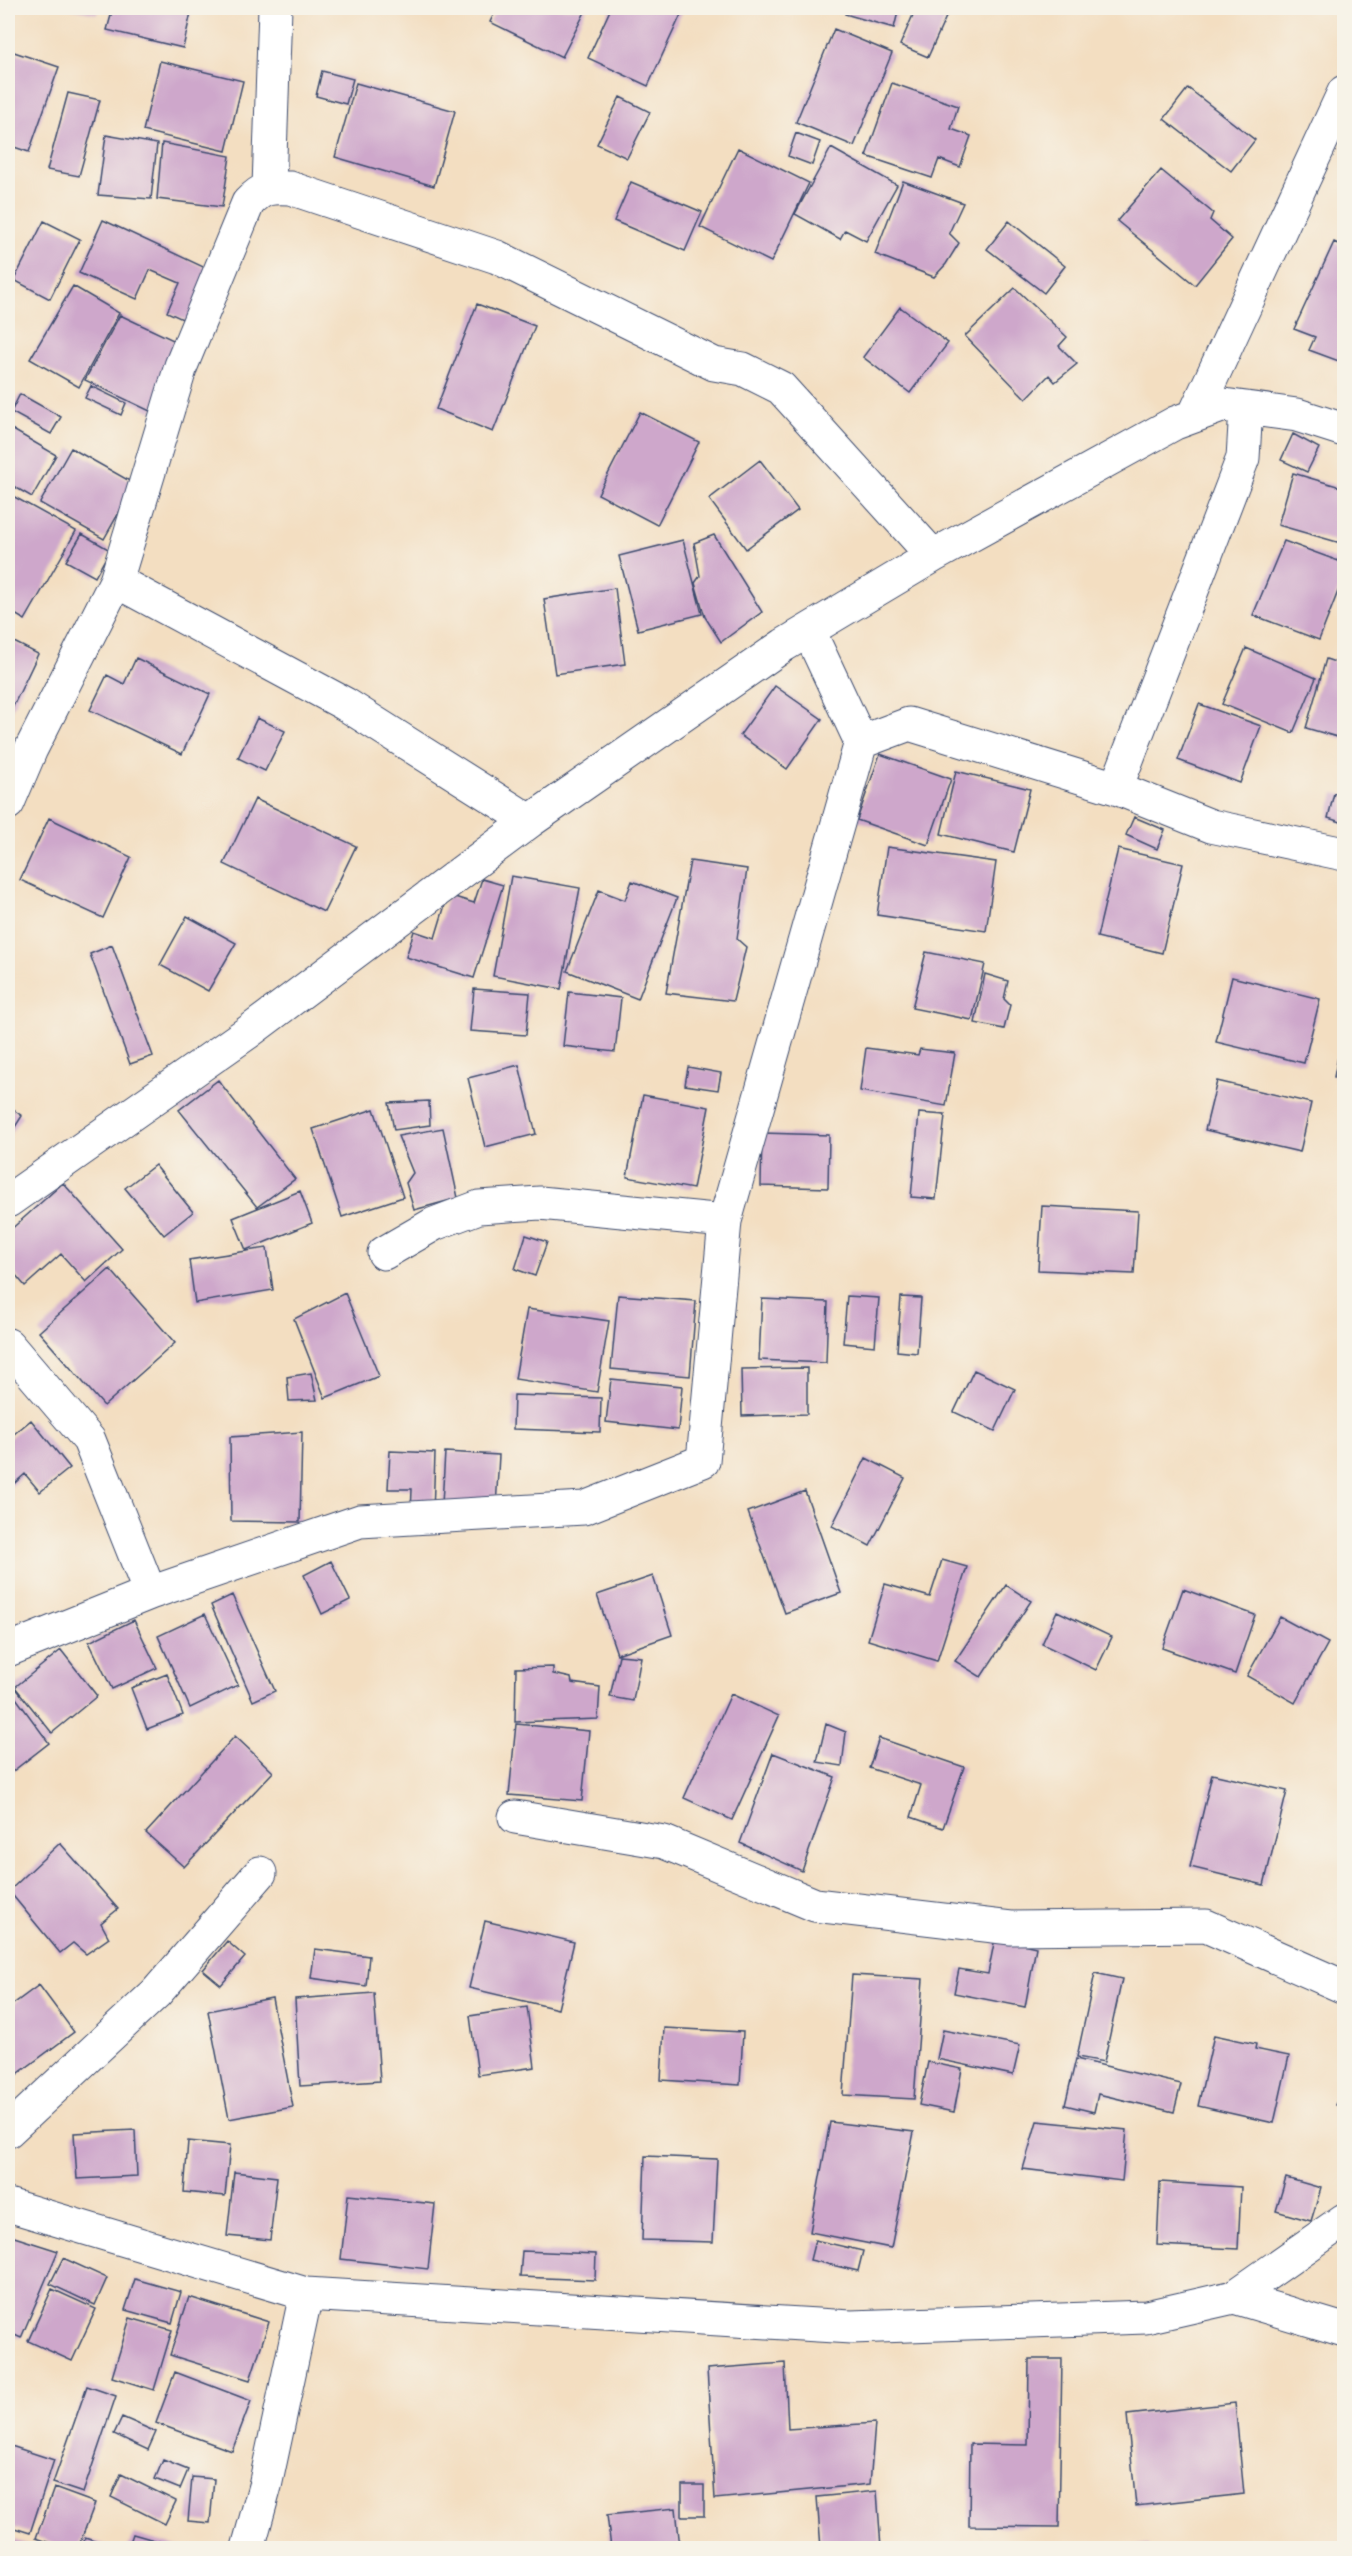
<svg xmlns="http://www.w3.org/2000/svg" width="1352" height="2556" font-family="'Libre Caslon Text',serif">
<rect width="100%" height="100%" fill="#f7f3e8"/>
<filter id="ink" filterUnits="userSpaceOnUse"><feTurbulence type="fractalNoise" baseFrequency=".0167" numOctaves="2"/><feDisplacementMap in="SourceGraphic" scale="12" xChannelSelector="R" yChannelSelector="G"/><feConvolveMatrix kernelMatrix="1 2 1 2 8 2 1 2 1" color-interpolation-filters="sRGB"/></filter>
<filter id="wash" filterUnits="userSpaceOnUse"><feTurbulence type="fractalNoise" baseFrequency=".008" numOctaves="4" result="noise"/><feDisplacementMap in="SourceGraphic" scale="24" xChannelSelector="R" yChannelSelector="G"/><feGaussianBlur stdDeviation="1.35" result="paint"/><feColorMatrix in="noise" values="0 0 0 0 0 0 0 0 0 0 0 0 0 0 0 0 0 1.4 0 .05"/><feComposite in="paint" operator="in"/></filter>
<g filter="url(#wash)">
<rect width="100%" height="100%" fill="#f3dec1"/>
<g id="blocks">
<path fill="#cea7cb" d="M 68,8 L 99,8 L 97,14 Z
M 113,8 L 192,8 L 183,48 L 107,30 Z
M 497,8 L 587,8 L 562,57 L 490,22 Z
M 611,8 L 684,8 L 648,86 L 588,58 Z
M 847,8 L 899,8 L 894,28 L 845,14 Z
M 916,8 L 950,8 L 928,57 L 900,45 Z
M 834,29 L 892,53 L 854,146 L 796,122 Z
M 8,50 L 59,67 L 29,152 L 8,145 Z
M 160,61 L 243,81 L 226,151 L 143,131 Z
M 322,71 L 353,79 L 346,104 L 316,96 Z
M 356,83 L 455,111 L 434,186 L 335,157 Z
M 892,83 L 958,106 L 951,129 L 971,136 L 960,167 L 939,159 L 932,178 L 866,156 Z
M 1188,88 L 1255,140 L 1231,171 L 1164,119 Z
M 68,93 L 100,100 L 79,176 L 47,170 Z
M 620,97 L 650,112 L 627,158 L 597,144 Z
M 796,133 L 820,142 L 812,165 L 788,156 Z
M 106,135 L 157,144 L 151,199 L 98,195 Z
M 162,143 L 230,156 L 222,207 L 157,199 Z
M 738,148 L 809,183 L 771,262 L 700,227 Z
M 831,148 L 897,185 L 866,241 L 845,230 L 840,239 L 795,214 Z
M 1161,170 L 1213,213 L 1210,220 L 1232,239 L 1195,285 L 1117,221 Z
M 903,181 L 963,203 L 949,233 L 959,243 L 946,264 L 934,277 L 875,254 Z
M 631,182 L 702,212 L 685,251 L 614,221 Z
M 103,220 L 212,271 L 189,322 L 167,312 L 180,283 L 150,270 L 137,299 L 79,273 Z
M 44,221 L 80,239 L 50,299 L 14,280 Z
M 1009,221 L 1065,266 L 1044,293 L 987,249 Z
M 1334,242 L 1344,247 L 1344,363 L 1309,350 L 1315,337 L 1294,329 Z
M 73,286 L 119,313 L 79,387 L 30,359 Z
M 1015,288 L 1067,337 L 1059,346 L 1077,364 L 1055,382 L 1049,375 L 1026,399 L 965,336 Z
M 477,304 L 535,326 L 493,432 L 436,409 Z
M 900,307 L 948,343 L 910,393 L 863,357 Z
M 120,315 L 184,345 L 152,412 L 85,380 Z
M 91,386 L 126,403 L 121,415 L 85,398 Z
M 20,394 L 61,417 L 51,434 L 11,412 Z
M 640,412 L 699,442 L 657,525 L 598,494 Z
M 8,427 L 56,455 L 32,497 L 8,483 Z
M 1293,434 L 1319,448 L 1307,472 L 1281,460 Z
M 71,448 L 135,484 L 104,539 L 40,503 Z
M 760,460 L 798,510 L 746,549 L 709,499 Z
M 1293,473 L 1344,488 L 1344,544 L 1278,525 Z
M 9,494 L 76,531 L 25,620 L 8,610 Z
M 82,534 L 110,550 L 95,577 L 66,561 Z
M 714,535 L 762,612 L 721,642 L 705,617 L 695,583 L 700,576 L 694,543 Z
M 683,540 L 702,614 L 638,630 L 619,556 Z
M 1284,541 L 1344,563 L 1344,576 L 1319,640 L 1253,615 Z
M 615,588 L 625,664 L 555,674 L 544,599 Z
M 8,639 L 38,654 L 8,717 Z
M 1246,648 L 1316,678 L 1293,733 L 1222,704 Z
M 136,658 L 210,694 L 182,754 L 90,710 L 107,675 L 124,684 Z
M 1326,659 L 1344,665 L 1344,739 L 1306,728 Z
M 775,686 L 822,719 L 787,769 L 740,735 Z
M 1199,704 L 1261,726 L 1240,783 L 1178,760 Z
M 257,718 L 285,731 L 265,771 L 238,758 Z
M 880,754 L 951,779 L 928,845 L 857,820 Z
M 956,771 L 1030,789 L 1014,852 L 941,834 Z
M 1334,793 L 1344,795 L 1344,823 L 1328,818 Z
M 255,799 L 356,846 L 324,912 L 224,864 Z
M 1134,817 L 1165,830 L 1157,849 L 1126,835 Z
M 49,818 L 131,857 L 103,918 L 20,880 Z
M 887,847 L 996,862 L 986,931 L 877,915 Z
M 1118,849 L 1183,864 L 1162,953 L 1097,937 Z
M 690,861 L 747,869 L 737,939 L 746,947 L 733,1001 L 666,993 Z
M 511,876 L 580,888 L 561,989 L 493,976 Z
M 482,879 L 503,885 L 474,978 L 406,957 L 414,931 L 435,938 L 448,895 L 474,903 Z
M 632,881 L 677,898 L 638,999 L 567,971 L 599,890 L 625,900 Z
M 187,916 L 236,943 L 208,991 L 160,965 Z
M 112,945 L 153,1056 L 130,1064 L 90,954 Z
M 926,952 L 985,964 L 972,1020 L 912,1008 Z
M 985,974 L 1008,981 L 1004,999 L 1010,1005 L 1004,1029 L 975,1023 Z
M 1232,977 L 1320,999 L 1304,1063 L 1216,1042 Z
M 474,989 L 530,993 L 526,1035 L 470,1031 Z
M 569,992 L 621,998 L 615,1052 L 563,1046 Z
M 1343,1031 L 1344,1031 L 1344,1079 L 1334,1077 Z
M 866,1048 L 918,1055 L 920,1049 L 955,1053 L 946,1106 L 860,1091 Z
M 519,1065 L 536,1134 L 485,1147 L 468,1078 Z
M 688,1067 L 721,1073 L 718,1090 L 685,1085 Z
M 218,1080 L 295,1179 L 257,1207 L 179,1110 Z
M 1217,1081 L 1311,1103 L 1300,1152 L 1205,1130 Z
M 643,1095 L 709,1107 L 693,1189 L 627,1177 Z
M 429,1101 L 430,1125 L 394,1130 L 389,1103 Z
M 8,1106 L 22,1116 L 8,1138 Z
M 374,1109 L 403,1197 L 342,1217 L 313,1129 Z
M 919,1113 L 945,1115 L 936,1199 L 911,1197 Z
M 443,1128 L 458,1198 L 414,1210 L 406,1183 L 413,1173 L 398,1136 Z
M 762,1133 L 829,1135 L 828,1188 L 761,1186 Z
M 155,1165 L 193,1212 L 164,1235 L 125,1188 Z
M 63,1183 L 122,1249 L 86,1282 L 61,1254 L 25,1286 L 8,1266 L 8,1232 Z
M 300,1191 L 312,1223 L 246,1250 L 233,1218 Z
M 1042,1206 L 1138,1211 L 1134,1274 L 1038,1270 Z
M 526,1235 L 547,1242 L 535,1276 L 515,1269 Z
M 267,1248 L 273,1290 L 195,1303 L 189,1260 Z
M 110,1269 L 175,1343 L 104,1406 L 39,1332 Z
M 345,1293 L 379,1376 L 325,1398 L 294,1319 Z
M 618,1295 L 696,1301 L 690,1376 L 611,1369 Z
M 847,1296 L 879,1298 L 875,1346 L 843,1343 Z
M 901,1297 L 921,1298 L 917,1353 L 897,1351 Z
M 762,1299 L 828,1302 L 826,1363 L 759,1360 Z
M 527,1309 L 609,1321 L 597,1392 L 515,1379 Z
M 807,1368 L 807,1414 L 742,1416 L 741,1369 Z
M 974,1370 L 1015,1389 L 995,1431 L 954,1412 Z
M 311,1373 L 317,1400 L 289,1401 L 287,1377 Z
M 611,1379 L 682,1386 L 678,1430 L 606,1422 Z
M 514,1395 L 601,1398 L 600,1432 L 513,1429 Z
M 31,1420 L 70,1468 L 40,1492 L 25,1474 L 8,1489 L 8,1439 Z
M 302,1432 L 300,1522 L 231,1521 L 230,1437 Z
M 390,1451 L 435,1453 L 433,1515 L 411,1515 L 412,1489 L 388,1489 Z
M 445,1452 L 499,1455 L 496,1507 L 442,1504 Z
M 866,1458 L 905,1478 L 870,1546 L 832,1526 Z
M 805,1491 L 841,1593 L 785,1613 L 748,1512 Z
M 942,1560 L 967,1567 L 937,1661 L 868,1640 L 885,1584 L 930,1597 Z
M 331,1561 L 350,1600 L 322,1614 L 304,1575 Z
M 653,1576 L 672,1635 L 617,1654 L 597,1595 Z
M 1006,1585 L 1031,1601 L 981,1677 L 955,1661 Z
M 1183,1589 L 1255,1615 L 1235,1674 L 1162,1648 Z
M 232,1595 L 275,1691 L 253,1701 L 211,1605 Z
M 1057,1611 L 1112,1637 L 1096,1670 L 1042,1644 Z
M 205,1614 L 238,1685 L 190,1708 L 158,1636 Z
M 1280,1617 L 1328,1643 L 1295,1703 L 1247,1676 Z
M 134,1620 L 157,1668 L 112,1689 L 89,1642 Z
M 61,1650 L 97,1696 L 52,1733 L 15,1687 Z
M 619,1655 L 641,1657 L 633,1701 L 610,1697 Z
M 553,1667 L 553,1674 L 571,1678 L 572,1683 L 600,1687 L 598,1719 L 515,1722 L 516,1668 Z
M 167,1674 L 183,1715 L 147,1729 L 131,1688 Z
M 8,1687 L 49,1743 L 8,1775 Z
M 731,1694 L 779,1716 L 732,1820 L 684,1798 Z
M 516,1724 L 589,1731 L 582,1801 L 509,1795 Z
M 826,1724 L 846,1732 L 842,1766 L 817,1762 Z
M 235,1736 L 273,1772 L 184,1867 L 146,1833 Z
M 879,1738 L 964,1767 L 943,1828 L 911,1817 L 921,1785 L 869,1768 Z
M 773,1753 L 835,1777 L 802,1871 L 740,1843 Z
M 1212,1774 L 1287,1791 L 1264,1885 L 1190,1867 Z
M 60,1843 L 118,1909 L 101,1923 L 109,1938 L 86,1954 L 73,1943 L 60,1953 L 9,1891 Z
M 485,1921 L 574,1942 L 558,2009 L 469,1988 Z
M 995,1938 L 1036,1947 L 1025,2007 L 954,1993 L 959,1969 L 988,1974 Z
M 227,1941 L 245,1957 L 221,1985 L 203,1970 Z
M 315,1949 L 369,1956 L 366,1986 L 311,1978 Z
M 1095,1973 L 1122,1979 L 1104,2062 L 1077,2057 Z
M 852,1975 L 923,1979 L 914,2099 L 843,2095 Z
M 39,1985 L 74,2032 L 8,2081 L 8,2008 Z
M 374,1993 L 380,2081 L 300,2086 L 295,1999 Z
M 272,1998 L 293,2107 L 229,2119 L 208,2011 Z
M 527,2007 L 535,2067 L 478,2075 L 470,2016 Z
M 664,2028 L 743,2032 L 740,2085 L 661,2080 Z
M 943,2030 L 1020,2045 L 1013,2075 L 937,2059 Z
M 1214,2035 L 1256,2044 L 1255,2049 L 1289,2056 L 1274,2123 L 1198,2106 Z
M 1076,2059 L 1181,2084 L 1174,2112 L 1098,2094 L 1094,2112 L 1065,2105 Z
M 928,2062 L 962,2069 L 954,2112 L 919,2105 Z
M 1344,2089 L 1344,2109 L 1336,2105 Z
M 1037,2121 L 1127,2130 L 1122,2181 L 1023,2169 Z
M 830,2122 L 914,2132 L 891,2248 L 810,2232 Z
M 135,2130 L 137,2176 L 77,2179 L 74,2133 Z
M 188,2141 L 230,2145 L 225,2196 L 184,2192 Z
M 645,2156 L 717,2159 L 713,2242 L 642,2240 Z
M 234,2172 L 277,2177 L 270,2240 L 227,2236 Z
M 1286,2178 L 1321,2188 L 1311,2221 L 1276,2211 Z
M 1160,2182 L 1241,2187 L 1238,2249 L 1157,2245 Z
M 348,2195 L 435,2204 L 428,2269 L 341,2259 Z
M 8,2235 L 58,2251 L 21,2338 L 8,2332 Z
M 815,2240 L 863,2251 L 858,2271 L 810,2260 Z
M 522,2251 L 596,2254 L 595,2280 L 520,2277 Z
M 63,2258 L 107,2278 L 95,2305 L 50,2284 Z
M 135,2279 L 181,2292 L 172,2323 L 125,2310 Z
M 52,2289 L 96,2309 L 72,2361 L 28,2341 Z
M 189,2297 L 269,2322 L 250,2380 L 170,2355 Z
M 130,2318 L 172,2330 L 154,2390 L 112,2377 Z
M 1029,2359 L 1062,2359 L 1059,2527 L 969,2526 L 970,2444 L 1028,2445 Z
M 785,2363 L 788,2429 L 875,2423 L 870,2484 L 715,2499 L 707,2369 Z
M 175,2372 L 251,2401 L 232,2451 L 156,2423 Z
M 87,2386 L 116,2396 L 83,2493 L 53,2483 Z
M 1235,2403 L 1244,2494 L 1136,2506 L 1127,2415 Z
M 122,2417 L 156,2432 L 148,2450 L 114,2434 Z
M 8,2445 L 54,2460 L 30,2533 L 8,2526 Z
M 163,2460 L 188,2470 L 180,2489 L 155,2479 Z
M 121,2474 L 176,2501 L 165,2524 L 111,2497 Z
M 192,2477 L 214,2479 L 210,2523 L 188,2521 Z
M 682,2485 L 704,2485 L 704,2516 L 682,2516 Z
M 54,2488 L 95,2503 L 78,2548 L 66,2548 L 36,2538 Z
M 877,2491 L 881,2548 L 821,2548 L 817,2497 Z
M 676,2508 L 680,2548 L 611,2548 L 607,2515 Z
M 133,2534 L 182,2548 L 128,2548 Z
M 8,2537 L 32,2547 L 31,2548 L 8,2548 Z
M 85,2538 L 109,2546 L 108,2548 L 82,2548 Z
M 1148,2544 L 1149,2548 L 1124,2548 L 1124,2547 Z"/>
</g>
</g>
<g filter="url(#ink)">
<use href="#blocks" fill-opacity="0" stroke="#3b496d" stroke-width="1.5"/>
<g fill="none" stroke-linecap="round" stroke-linejoin="round">
<defs>
<path id="minor" d="M 269,187 L 275,8
M 1194,416 L 1344,92
M 116,581 L 345,704 L 530,821
M 861,742 L 909,724 L 1116,788 L 1211,826 L 1344,854
M 1116,788 L 1243,458 L 1246,408
M 8,803 L 31,749 L 116,581 L 181,366 L 248,203 C 263,187 270,187 290,188 L 497,257 L 714,364 L 743,369 L 781,388 L 933,556
M 8,1201 L 247,1033 L 530,821 L 784,645 L 933,556 L 1175,423 L 1224,405 L 1297,415 L 1344,430
M 384,1253 L 434,1224 L 479,1207 L 540,1203 L 725,1221
M 8,1345 L 89,1440 L 150,1593
M 8,1650 L 150,1593 L 360,1521 L 584,1508 L 703,1461 L 725,1221 L 861,742 L 809,631
M 515,1817 L 664,1842 L 815,1905 L 1011,1928 L 1206,1926 L 1344,1987
M 8,2131 L 156,1993 L 260,1873
M 8,2205 L 306,2294 L 851,2327 L 1146,2317 L 1234,2297 L 1344,2220
M 1234,2297 L 1344,2330
M 248,2548 L 265,2486 L 306,2294"/>
</defs>
<use href="#minor" stroke="#3b496d" stroke-width="35"/>
<use href="#minor" stroke="#fff" stroke-width="33"/>
</g>
</g>
<rect width="1352" height="2556" fill="none" stroke="#f7f3e8" stroke-width="30"/>
</svg>
